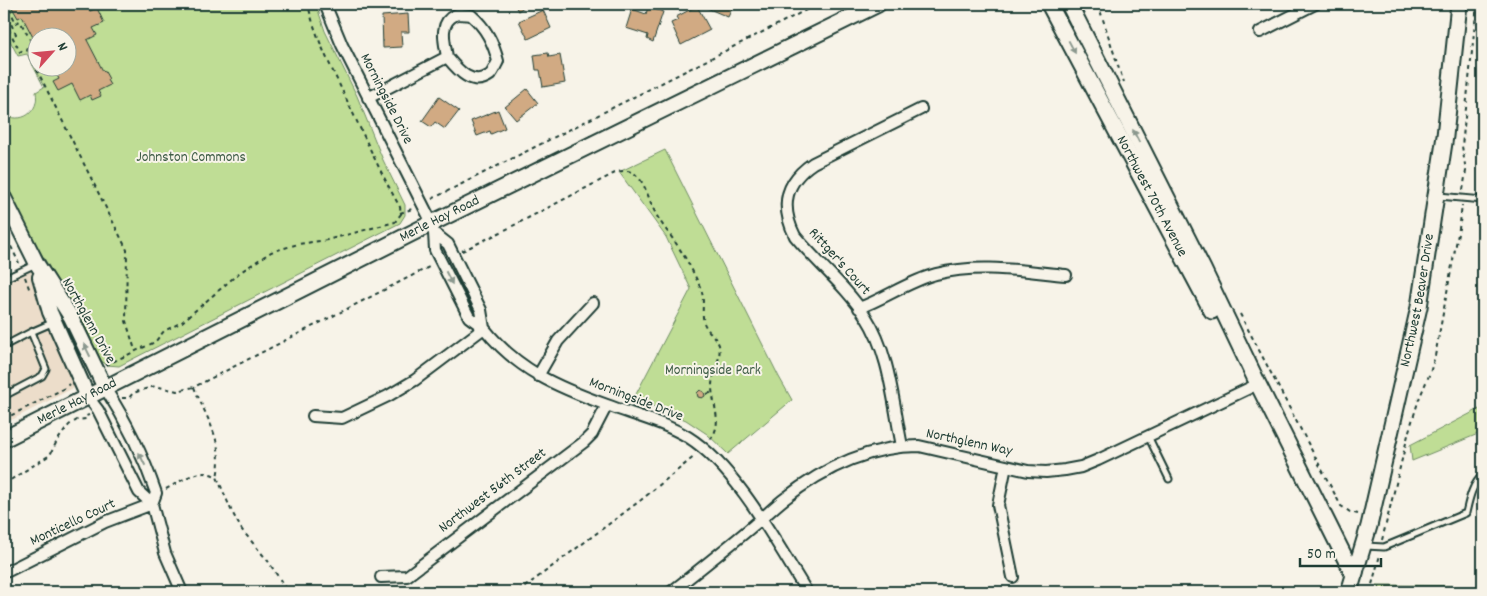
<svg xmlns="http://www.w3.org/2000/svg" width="1487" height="596" font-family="Dekko,sans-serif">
<rect width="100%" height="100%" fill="#f7f3e8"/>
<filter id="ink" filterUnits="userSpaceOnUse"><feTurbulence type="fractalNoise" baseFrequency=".02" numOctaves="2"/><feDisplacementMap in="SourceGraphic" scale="10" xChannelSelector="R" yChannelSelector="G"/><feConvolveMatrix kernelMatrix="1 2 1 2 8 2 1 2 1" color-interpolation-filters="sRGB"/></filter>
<g filter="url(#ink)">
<path fill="#ecddca" d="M 31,267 L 45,309 L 79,385 L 4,424 L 4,280 Z"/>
<path fill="#bfdd95" stroke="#6f8d64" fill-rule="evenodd" d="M 4,4 L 316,4 L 325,31 L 357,96 L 383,160 L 405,205 L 405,215 L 400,223 L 119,366 L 107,365 L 100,360 L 77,314 L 38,248 L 4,181 L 4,114 C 21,125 40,112 36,92 L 44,87 L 27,54 L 18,56 L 7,35 L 11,32 L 4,17 ZM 38,38 L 68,38 L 68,68 L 38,68 Z
M 665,150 L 779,377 L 792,400 L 728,454 L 707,434 L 686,420 L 634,398 L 691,289 L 666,237 L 619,172 Z
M 1483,407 L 1483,432 L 1412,461 L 1410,445 Z
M 1376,585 L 1483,586 L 1483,592 L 1385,592 Z"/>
<path fill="#d1aa83" stroke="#1f3d34" d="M 10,4 L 86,4 L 90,11 L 97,8 L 104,23 L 93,28 L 97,35 L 87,40 L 103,71 L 104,70 L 109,79 L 107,80 L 110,85 L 98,91 L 101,96 L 92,100 L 90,95 L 80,100 L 72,84 L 58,91 L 53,82 L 59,79 L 53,68 L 68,68 L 68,38 L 38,38 L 38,47 L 22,16 L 18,18 Z
M 514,4 L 528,4 L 518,11 Z
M 709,4 L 734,4 L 728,17 L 707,8 Z
M 697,6 L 710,30 L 681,45 L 671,23 L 678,20 L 676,17 Z
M 648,7 L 663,12 L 653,42 L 647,39 L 648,35 L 626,28 L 632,9 L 646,14 Z
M 543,10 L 551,28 L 528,39 L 519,21 Z
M 408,14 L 409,32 L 401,32 L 402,47 L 383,48 L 382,16 Z
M 548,53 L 549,57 L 560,55 L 565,83 L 543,87 L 540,70 L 536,70 L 534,55 Z
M 527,89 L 538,103 L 516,120 L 505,107 Z
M 439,97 L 459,111 L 445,129 L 435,122 L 431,127 L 422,121 Z
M 498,110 L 505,128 L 491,134 L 490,131 L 477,136 L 471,121 Z
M 4,305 L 10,317 L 4,320 Z
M 700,390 L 704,392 L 705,396 L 702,398 L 698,397 L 697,393 Z"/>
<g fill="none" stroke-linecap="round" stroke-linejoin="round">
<defs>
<path id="service" d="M 1439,196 L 1483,200
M 4,279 L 36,264
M 4,346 L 31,332
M 4,396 L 42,376 L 46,369 L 31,332 L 54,322
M 1148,436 L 1169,479
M 1366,546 L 1384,547 L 1466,513 C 1469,500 1472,484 1483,475"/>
<path id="minor" d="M 325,4 L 342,45 L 432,223 L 434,233 L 435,250 L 469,317 L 484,328 L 481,310 L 448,244 L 434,233
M 1260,32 L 1315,4
M 368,98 L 447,57 C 457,69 472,88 490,75 C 493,72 496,65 498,61 C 493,42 486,28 471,15 C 467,15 459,13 455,15 C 438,23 445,43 447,57
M 859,308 C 886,298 909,281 936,274 C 979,263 1023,271 1066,275
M 538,376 L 558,341 L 593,303
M 105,388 C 125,419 144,458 156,493 L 152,504
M 88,397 L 98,410 L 139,492 L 152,504 L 165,553 L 182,592
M 313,416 L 342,418 L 388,396 L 415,380 L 484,328 C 517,370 557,387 607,405 C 634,415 663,422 688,437 C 736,467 777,544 807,592
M 902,446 C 893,403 890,354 866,317 C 847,287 817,263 795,236 C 780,206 785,182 813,163 L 921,109
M 1006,466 L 998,505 L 1013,577
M 8,571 L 105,522 L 152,504
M 381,577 L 407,576 L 584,442 L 592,434 L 607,405
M 671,592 C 699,570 727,548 754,525 C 764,517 773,508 783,500 C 822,469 868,446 919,446 L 1028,471 L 1046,472 L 1065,470 L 1081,467 L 1098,460 L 1258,384"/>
<path id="tertiary" d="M 4,198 L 37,264 L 71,317 L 105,388
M 40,277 L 50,312 L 88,397"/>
<g id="secondary">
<path id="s1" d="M 1049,4 L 1212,311"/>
<path d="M 1069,4 L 1203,269 L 1258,384 L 1351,570 L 1355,573"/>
<path id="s2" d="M 4,439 L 432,223 L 878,4"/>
<path id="s3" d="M 1349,592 L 1369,526 L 1419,307 L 1445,136 L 1459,4"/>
</g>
</defs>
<use href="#service" stroke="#1f3d34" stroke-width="9"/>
<use href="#minor" stroke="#1f3d34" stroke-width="14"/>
<use href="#tertiary" stroke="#1f3d34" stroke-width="18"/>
<use href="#secondary" stroke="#1f3d34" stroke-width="19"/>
<path stroke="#1f3d34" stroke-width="2" stroke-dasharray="4 4" stroke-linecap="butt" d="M 1098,4 L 1119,69 L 1124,82
M 4,10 L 16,34 L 12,36 L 20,52 L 27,48 L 29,50 L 34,47 L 20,21 L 16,23 L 7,4
M 26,48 L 127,250 L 126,321 L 135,350
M 1463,190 L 1466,171 L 1462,146 L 1477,4
M 432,199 L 818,4
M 400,213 L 412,209
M 4,232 L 19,263
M 462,251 L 501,232 L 613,174 C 619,171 628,169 635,174 C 646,183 649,202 656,214 C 661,224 669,233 675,242 C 685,256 694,273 701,289 C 705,299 701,312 704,323 C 707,331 716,337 719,345 C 722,359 712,372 712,386 C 712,405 724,423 710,440
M 25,277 L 30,291
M 1240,314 L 1341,506 L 1350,512 L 1358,514
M 106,365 L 155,342 L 164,331 L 182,322 L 239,273 L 271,252 L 298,244 L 327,240 L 395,222 L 401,214 L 400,207 C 381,174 366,140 350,107 C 334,72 316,41 308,4
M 194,387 C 206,418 225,442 217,477
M 707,394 L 713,392
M 122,398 L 129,398 L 133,393 L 155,386 L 177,391 L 194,387 L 431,266
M 4,419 L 65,388 L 69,384
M 4,484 L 50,455 L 57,441 L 69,425 L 77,420 L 86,419 L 86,416 L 89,415
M 166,489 C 182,481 199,466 217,477 L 232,512 L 242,530 L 268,561 L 288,592
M 1382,540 L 1409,431 L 1419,399 L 1430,373 L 1435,356 L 1460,223 L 1462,205
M 518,592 L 641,500 L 695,456
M 1370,592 L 1380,555"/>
<use href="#service" stroke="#f7f3e8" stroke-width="5"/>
<use href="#minor" stroke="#f7f3e8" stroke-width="10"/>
<use href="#tertiary" stroke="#f7f3e8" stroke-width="14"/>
<use href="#secondary" stroke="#f7f3e8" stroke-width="15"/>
</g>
<defs><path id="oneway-solid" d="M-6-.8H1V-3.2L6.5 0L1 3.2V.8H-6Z" transform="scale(1.25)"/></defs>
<g fill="#8b988e">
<use href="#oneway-solid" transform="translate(1072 47) rotate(62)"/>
<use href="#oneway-solid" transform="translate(1136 136) rotate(-117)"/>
<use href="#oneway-solid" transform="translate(449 278) rotate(63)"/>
<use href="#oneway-solid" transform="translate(87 350) rotate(-116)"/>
<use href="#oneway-solid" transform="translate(142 459) rotate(-116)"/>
</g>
</g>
<g text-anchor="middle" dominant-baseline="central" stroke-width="4" stroke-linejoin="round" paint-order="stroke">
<g font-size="15" fill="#1f3d34" stroke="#f7f3e8">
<text transform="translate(386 99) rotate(63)">Morningside Drive</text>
<text stroke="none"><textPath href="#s1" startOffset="218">Northwest 70th Avenue</textPath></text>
<text stroke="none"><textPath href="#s2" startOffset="488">Merle Hay Road</textPath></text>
<text transform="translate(839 262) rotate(48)">Rittger's Court</text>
<text stroke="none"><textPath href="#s3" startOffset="300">Northwest Beaver Drive</textPath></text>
<text transform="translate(88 321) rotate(61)">Northglenn Drive</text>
<text transform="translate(636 400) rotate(21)">Morningside Drive</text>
<text stroke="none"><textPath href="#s2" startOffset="82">Merle Hay Road</textPath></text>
<text transform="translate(969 443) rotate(12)">Northglenn Way</text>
<text transform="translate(493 491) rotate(-37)">Northwest 56th Street</text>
<text transform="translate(73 523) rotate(-25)">Monticello Court</text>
</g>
<g font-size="15" fill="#3f5d47" stroke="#f7f3e8">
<text x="191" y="158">Johnston Commons</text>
<text x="713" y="371">Morningside Park</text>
</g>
</g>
<rect width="1487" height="596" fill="none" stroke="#f7f3e8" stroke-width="20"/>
<rect x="10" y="10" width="1467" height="576" fill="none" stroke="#1f3d34" stroke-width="2" filter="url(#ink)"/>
<g transform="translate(52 52) rotate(63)"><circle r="24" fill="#f7f3e8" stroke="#a1aaa0"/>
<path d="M0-4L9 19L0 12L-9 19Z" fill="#d1495b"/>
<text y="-8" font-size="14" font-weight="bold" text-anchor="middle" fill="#1f3d34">N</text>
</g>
<path d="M1300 558v8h81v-8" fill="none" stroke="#1f3d34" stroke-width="2.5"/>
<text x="1307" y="558" font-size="15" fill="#1f3d34" stroke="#f7f3e8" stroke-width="4" paint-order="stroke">50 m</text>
</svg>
